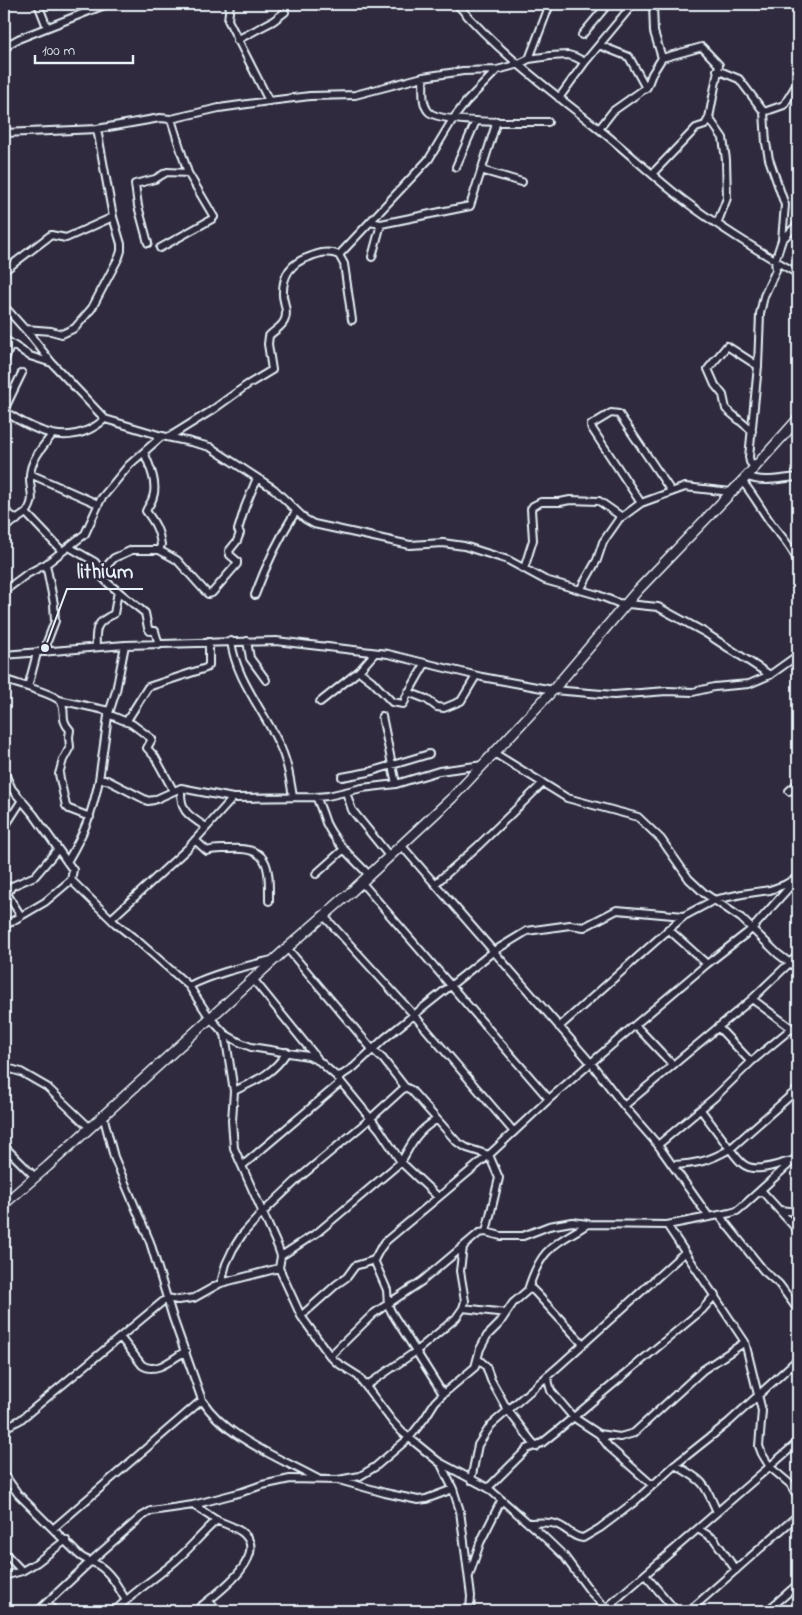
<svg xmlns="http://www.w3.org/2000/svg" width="802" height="1615" font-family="'Indie Flower',sans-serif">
<rect width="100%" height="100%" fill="#2f2a3d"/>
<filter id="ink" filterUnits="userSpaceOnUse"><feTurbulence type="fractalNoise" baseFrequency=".02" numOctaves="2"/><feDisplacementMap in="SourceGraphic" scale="10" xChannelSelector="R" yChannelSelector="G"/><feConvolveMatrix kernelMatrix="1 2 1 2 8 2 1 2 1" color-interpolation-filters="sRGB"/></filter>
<g filter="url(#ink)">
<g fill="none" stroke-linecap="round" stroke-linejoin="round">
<defs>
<path id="minor" d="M 38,4 L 47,27
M 230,4 L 228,20 L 269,101
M 457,4 C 498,52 550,90 599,129 C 629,153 656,179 686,202 C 722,229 760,252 798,274
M 582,35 L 608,4
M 237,40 L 273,21 L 285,12
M 599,45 L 629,57 L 646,88
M 4,51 L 9,44 L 18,39 L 107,4
M 529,59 L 550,4
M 717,70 L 739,79 L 764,112 L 766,143 L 769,159 L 785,205 L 782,240
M 423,77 C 424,88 421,102 428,111 C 437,124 529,122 548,122
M 559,98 L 585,62 L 633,4
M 764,112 L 784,105 L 798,82
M 709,118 L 723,138 L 726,160 L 727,198 L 717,224
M 599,129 L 613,111 L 647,87 L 652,74 L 662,58 L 654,32 L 653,4
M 4,133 L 97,129 L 160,118 L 171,119 L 219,108 L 269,101 L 310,96 L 355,95 L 423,77 L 463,71 L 497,70 L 519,64 L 529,59 L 550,56 L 568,55 L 575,57 L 585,62
M 456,167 L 476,121
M 481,170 L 522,182
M 652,174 L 696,128 L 705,125 L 709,118 L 719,65 L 702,47 L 662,58
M 370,222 L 381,224 L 470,206 L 497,121
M 148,243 L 138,206 L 135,184 L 155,179 L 167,172 L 188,173
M 160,248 L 212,219 L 214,217 L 188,173 L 171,119
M 372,257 L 381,224
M 5,270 L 51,235 L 66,238 L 113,217 L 97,129
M 4,306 L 30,335 L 52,363 L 105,419
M 352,320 L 344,264 L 339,255 L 429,159 L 453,119 L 466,102 L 497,70
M 25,329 L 51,331 L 62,334 L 75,328 L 92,308 L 119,257 L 121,251 L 121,244 L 113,217
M 4,339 L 30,356 L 52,363
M 4,362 L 11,344
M 4,410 L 22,373
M 4,411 C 36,432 70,449 105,419 L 162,436 L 191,442 L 210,447 L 274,489 L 305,519 L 314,524 L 410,545 L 443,543 L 464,546 L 508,560 L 545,580 L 598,595 L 618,603 L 658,607 L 704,632 L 770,675
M 752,431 L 726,409 L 723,395 L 715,385 L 708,369 L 727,346 L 758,366
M 52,435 C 43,446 30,461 30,476 C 29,491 37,498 26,513 L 62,551
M 169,437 L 211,411 L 247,385 L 272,370 L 268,344 L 269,336 C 274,330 283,327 285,319 C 288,311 284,304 283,296 C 282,276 290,263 309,257 C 319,253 329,250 339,255
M 144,452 C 149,465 158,483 153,497 C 152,502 148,506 146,511 C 155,523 159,530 161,545 L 159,550
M 755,468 L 750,462 L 749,457 L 758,366 L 760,314 L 764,296 L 776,270 L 775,261 L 782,240 L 798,224
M 30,474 L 98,504
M 747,476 C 762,484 782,478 798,477
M 742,481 C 753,494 761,509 771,523 C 781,536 792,547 798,562
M 641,503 L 591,427 L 591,425 L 611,413 L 619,414 L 671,491
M 4,510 L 17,520
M 4,526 L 10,524 L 26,513
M 69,547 L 95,562 L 99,567 L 102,577 L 109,584 L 145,613 L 148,628 L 150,631 L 155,631 L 159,645
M 46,564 L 54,604 L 55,621 L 47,642 L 47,652
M 524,569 L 533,540 L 531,509 L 533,506 L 541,502 L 560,502 L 570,500 L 599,501 L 622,517 L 641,503 L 685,487 L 731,492
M 101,572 L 114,558 L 132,550 L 159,550 L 177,560 L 204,590 L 208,594 L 212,593 L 237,564 L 237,561 L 230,555 L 229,551 L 237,541 L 240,533 L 238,530 L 245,507 L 257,478
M 580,590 L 597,560 L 603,542 L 621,516
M 4,591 L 27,574 L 46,564 L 85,534 L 101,499 L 129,465 L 162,436
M 255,595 C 266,565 279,538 296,511
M 231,641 C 236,679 262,708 278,742 C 287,759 290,778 293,797
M 247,641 L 250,658 L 266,680
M 96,647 C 95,628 96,622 114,614 L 118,591
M 4,655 L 125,645 L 276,641 L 388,654 L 482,677 L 553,690 L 614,695 L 667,691 L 693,692 L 714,687 L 749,684 L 770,675 L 798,655
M 359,671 L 372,681 L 392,702 L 403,704 L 405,701 L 405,699 L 425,664
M 4,682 L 6,680 C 16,684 56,694 61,702 C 67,713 59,718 70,730 L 69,737 L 70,747 L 63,760 L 59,774 L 66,806 L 69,809 L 90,817
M 28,687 L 37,653
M 408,692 L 426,699 L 437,707 L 444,708 L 461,701 L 476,676
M 59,700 L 109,711
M 320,702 L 359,671 L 375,653
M 108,714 L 132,724 L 152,739 L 147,748 L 155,757 L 173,790
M 382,716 L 396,784
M 126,722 L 148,687 L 206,668 L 209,665 L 209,642
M 494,753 L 567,798 L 638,817 L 661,839 L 689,879 L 704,893 L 741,918 L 778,954 L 798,969
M 4,772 L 12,789 L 34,815 L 73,870 L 71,880 L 115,923 L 139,942 L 189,986 L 210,1018 L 225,1034 L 239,1042 L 251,1047 L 308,1056 L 319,1061 L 336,1076 L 342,1075 L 354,1067 L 385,1038 L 494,951 L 527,931 L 570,925 L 584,927 L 617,910 L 684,916 L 714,900 L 742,894 L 770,890 L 784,885 L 798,877
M 342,777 L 369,772 L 429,754
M 99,780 L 108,716 L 116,691 L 125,645
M 181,788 C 180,811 187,815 206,827
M 789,791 L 798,783
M 346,792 L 352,810 L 390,857
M 316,797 C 320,805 323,814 326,823 C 336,844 354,859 369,875
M 4,828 L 22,800
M 195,840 L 207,851 C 214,848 222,849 230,849 C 271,846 269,869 269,901
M 401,845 L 435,884 L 478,846 L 543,783
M 67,862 C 85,831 92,814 99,780 L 107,780 L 148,801 L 154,800 L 181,788 L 233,798 L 316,797 L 328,796 L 362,788 L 396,784 L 439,771 L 483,765
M 316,874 L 344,849
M 362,883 L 549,1099
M 435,884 L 591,1063 L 624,1106 L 658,1145 L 709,1217
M 4,889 L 21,916
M 7,894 L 12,886 L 35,876 L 58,849
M 323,915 L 414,1015 L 514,1132
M 111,919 L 187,849 L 233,798
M 4,926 L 45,902 L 71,880
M 668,929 L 707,964
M 287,948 L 372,1049 L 383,1059 L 405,1087
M 253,979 L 317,1058
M 189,986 C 215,973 243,967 272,960
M 752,999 L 798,1033
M 635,1025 L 673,1065
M 559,1027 L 684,916
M 225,1034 L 234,1091 L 232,1121 L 234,1148 L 278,1247 L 281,1256 L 279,1268
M 751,1062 L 792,1028
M 4,1067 L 21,1072 L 47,1087 L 90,1128
M 336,1076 L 380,1130 L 401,1162 C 412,1143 416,1132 436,1120
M 234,1091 C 257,1080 273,1074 287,1052
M 624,1106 L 752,999 L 798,955
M 701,1110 L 730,1149 L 798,1089
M 103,1115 L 114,1157 L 150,1242 L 173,1318 L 202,1400 C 226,1438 280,1458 318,1479
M 658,1145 L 714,1098 L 751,1062 L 718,1027
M 4,1146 L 35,1177
M 672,1165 C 697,1164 709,1161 730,1149 C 734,1154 738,1160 743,1164 C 755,1174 778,1164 791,1161
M 242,1166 L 340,1083
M 761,1190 L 798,1231
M 780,1210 L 798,1212
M 719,1215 L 764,1271 L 779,1284 L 798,1310
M 667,1225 L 745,1342 L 762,1411 L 759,1446 L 762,1454 L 770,1467 L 790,1484 L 798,1497
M 281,1256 L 318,1232 L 401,1162 L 438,1197
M 374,1260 L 380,1249 L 386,1241 L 489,1155 L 549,1099 L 635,1025 L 707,964 L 752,929 L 794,882
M 221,1283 L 226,1264 L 233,1249 L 242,1235 L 259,1216 L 299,1178 L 370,1119 L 405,1087 L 411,1090 L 457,1142 L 467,1148 L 489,1155 L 499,1178 L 486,1232
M 528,1290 C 541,1248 552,1246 588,1224
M 463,1308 L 506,1313
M 301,1316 L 330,1356 L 336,1362 L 358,1376 L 392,1421 L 402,1432 L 439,1462 L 488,1488 L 542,1535 L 564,1556 L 590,1591 L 608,1611
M 120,1337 L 142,1365 C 156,1375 173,1358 186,1351
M 330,1356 L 373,1314 L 422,1281 L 479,1233 L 486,1232 L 501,1236 L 523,1236 L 549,1226 L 572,1222 L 588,1224 L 667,1225 L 730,1213 L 737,1211 L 743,1206 L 798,1156
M 478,1359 L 486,1366 L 491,1380 L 507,1409 L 536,1447
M 547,1376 L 551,1391 L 573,1417 L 599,1434 L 620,1437 L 634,1433 L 703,1370 L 745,1342
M 366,1386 L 415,1352 L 456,1318 L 463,1308 L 465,1301 L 460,1271 L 463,1247
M 443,1394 L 475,1367 L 480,1349 L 487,1336 L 499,1324 L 513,1303 L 528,1290 L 532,1289 L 537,1294 L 583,1344
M 4,1428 L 20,1420 L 167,1298 L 178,1300 L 194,1298 L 221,1283 L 279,1268 L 301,1316 L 337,1284 L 347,1277 L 355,1266 L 374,1260 L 387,1290 L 388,1305 L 392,1313 L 443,1394 L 435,1402 L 425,1418 L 410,1437 L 375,1467 L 360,1476 L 338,1480 L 290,1479 L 262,1485 L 242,1492 L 193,1505 L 151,1511 L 141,1517 L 90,1562 L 38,1611
M 599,1434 L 609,1447 L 652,1485
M 440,1462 L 453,1489 L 460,1511 L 471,1596 L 470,1611
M 675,1465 L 729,1422 L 798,1359
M 4,1474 L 18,1494 L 78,1554 C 84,1560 91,1561 98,1565 C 111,1573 118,1587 125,1599
M 339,1480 L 385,1493 L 418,1500 L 426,1499 L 453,1489
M 471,1480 L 478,1445 L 491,1425 L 559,1366 L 685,1252
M 488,1488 L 527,1449 L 542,1443 L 557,1431 L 702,1310 L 715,1295
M 4,1489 L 9,1482
M 193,1505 C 201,1510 208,1515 216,1520 C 225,1524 237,1527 244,1534 C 270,1558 211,1598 195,1611
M 528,1523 C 538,1523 549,1521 558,1525 C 568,1529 572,1537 583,1538 L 600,1528 L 633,1503 L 675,1465 C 704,1481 704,1482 717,1512
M 54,1528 L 202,1400
M 698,1529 L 714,1539 L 736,1570
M 4,1552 L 22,1571
M 645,1575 L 676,1611
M 4,1576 L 22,1571 L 36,1563 L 66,1540
M 469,1576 L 480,1543 L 501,1501
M 208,1601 L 219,1611
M 46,1604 L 55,1611
M 604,1610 L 798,1442
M 115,1611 C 132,1593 153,1580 172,1564 C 188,1551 201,1534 217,1520
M 689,1611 L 798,1515
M 767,1611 L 798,1584"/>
<path id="tertiary" d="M 4,1204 L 48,1166 L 287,948 L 350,893 L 452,798 L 553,690 L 637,591 L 747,476 L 798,419"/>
</defs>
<use href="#minor" stroke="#e8f1f8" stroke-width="10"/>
<use href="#tertiary" stroke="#e8f1f8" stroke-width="12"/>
<use href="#minor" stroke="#2f2a3d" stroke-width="6"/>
<use href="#tertiary" stroke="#2f2a3d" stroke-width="9"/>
</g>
</g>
<path fill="none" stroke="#e8f1f8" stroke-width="2" d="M45 648L67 589H143"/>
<circle fill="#e8f1f8" stroke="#2f2a3d" stroke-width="2" cx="45" cy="648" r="5"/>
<g font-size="21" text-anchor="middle" font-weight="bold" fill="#e8f1f8" stroke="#2f2a3d" stroke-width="5" stroke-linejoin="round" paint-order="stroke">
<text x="105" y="578">lithium</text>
</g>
<rect width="802" height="1615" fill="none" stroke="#2f2a3d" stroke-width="20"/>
<rect x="10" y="10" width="782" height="1595" fill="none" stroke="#e8f1f8" stroke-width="2" filter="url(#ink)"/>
<path d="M35 55v8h98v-8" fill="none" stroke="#e8f1f8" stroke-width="2.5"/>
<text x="42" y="55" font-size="15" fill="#e8f1f8" stroke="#2f2a3d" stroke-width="4" paint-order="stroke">100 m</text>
</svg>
